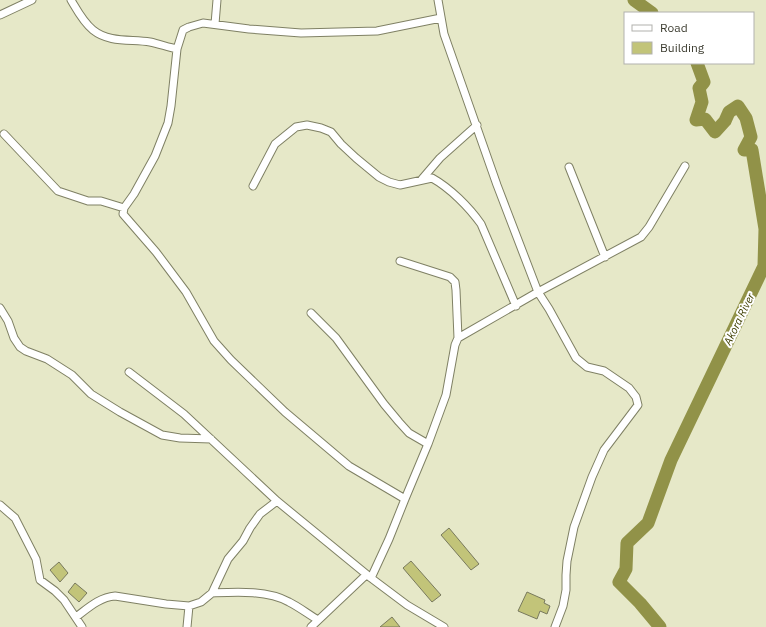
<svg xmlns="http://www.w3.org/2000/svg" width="766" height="627" font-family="'IBM Plex Sans',sans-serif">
<rect width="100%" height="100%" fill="#e6e8c8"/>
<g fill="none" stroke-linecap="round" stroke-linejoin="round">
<path stroke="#919248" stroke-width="13" d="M 634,0 L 652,13
M 660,627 L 640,603 L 619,582 L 626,569 L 627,543 L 648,523 L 671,460 L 764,266 L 765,229 L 752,150 L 744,150 L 751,137 L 746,118 L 738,106 L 729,112 L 725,121 L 715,132 L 705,119 L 696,120 L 702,102 L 699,88 L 704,82 L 697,63"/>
</g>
<path fill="#c2c479" stroke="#78795d" d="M 449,528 L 479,564 L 471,570 L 441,535 Z
M 411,561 L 441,595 L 432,602 L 403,568 Z
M 59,562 L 68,573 L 60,582 L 50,570 Z
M 75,583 L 87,593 L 79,602 L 68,592 Z
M 527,592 L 545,600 L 544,603 L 550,606 L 547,614 L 540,611 L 537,619 L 518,611 Z
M 392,617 L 400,627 L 380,627 Z"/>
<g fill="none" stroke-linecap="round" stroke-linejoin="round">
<defs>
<path id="street" d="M 71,0 C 77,10 83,22 93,30 C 109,43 131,39 150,42 C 159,44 168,47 177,49
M 438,0 L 444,34 L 497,185 L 538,292 L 549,309 L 576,358 L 587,367 L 604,371 L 629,388 L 636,397 L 638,405 L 604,450 L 592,477 L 574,527 L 567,561 L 566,575 L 566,590 L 563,606 L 555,627
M 0,15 L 32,0
M 215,24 L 217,0
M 4,134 L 58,191 L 88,201 L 101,201 L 124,208
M 569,167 L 605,257
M 422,179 L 440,158 L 477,125
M 253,186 L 275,144 L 296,127 L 307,125 L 321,128 L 331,132 L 341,144 L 356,158 L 379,177 L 389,182 L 400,185 L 432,178 C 450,188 469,207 481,224 L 516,306
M 400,261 L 450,277 L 455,282 L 456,290 L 458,338
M 0,308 L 8,321 L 14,338 L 20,347 L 26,351 L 47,359 L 72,375 L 91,394 L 120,412 L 162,435 L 180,438 L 211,439
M 311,313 L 336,338 L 384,404 L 399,422 L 409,433 L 428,444
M 129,372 L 184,414 L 277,501 L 371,578 L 407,605 L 444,627
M 405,499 L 349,466 L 285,412 L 231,360 L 214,341 L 186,292 L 156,252 L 123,214 L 124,208 L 134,194 L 155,156 L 168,123 L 171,106 L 177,49 L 183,30 L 189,27 L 203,23 L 249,29 L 301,33 L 377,31 L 441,18
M 0,505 L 15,518 L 36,559 L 40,580 L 55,591 L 64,600 L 82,627
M 371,578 L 389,539 L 405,499 L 428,444 L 446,395 L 455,345 L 458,338 L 538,292 L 641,237 L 649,227 L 685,166
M 212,593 C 236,592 267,590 289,602 C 299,607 308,614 318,620
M 76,617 C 88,608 100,597 115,596 L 166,604 L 189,606 L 201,602 L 212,593 L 228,559 L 243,541 L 250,528 L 260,514 L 277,501
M 187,627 L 189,606
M 311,627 L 366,575"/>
</defs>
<use href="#street" stroke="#7f8064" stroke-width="9"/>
<use href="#street" stroke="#fff" stroke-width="7"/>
</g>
<g text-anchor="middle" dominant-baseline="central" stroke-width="4" stroke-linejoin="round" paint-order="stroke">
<g font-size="11" font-style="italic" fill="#3f3f02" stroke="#fff">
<text transform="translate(739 319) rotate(-64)">Akora River</text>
</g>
</g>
<rect x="624" y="12" width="130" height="52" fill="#ffffff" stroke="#b1b1ad"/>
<rect x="632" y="25" width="20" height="6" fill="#ffffff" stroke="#b1b1ad"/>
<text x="660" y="32" font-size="12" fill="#3d3d31">Road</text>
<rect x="632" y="42" width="20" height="12" fill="#c2c479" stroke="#b1b1ad"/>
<text x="660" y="52" font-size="12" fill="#3d3d31">Building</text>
</svg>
